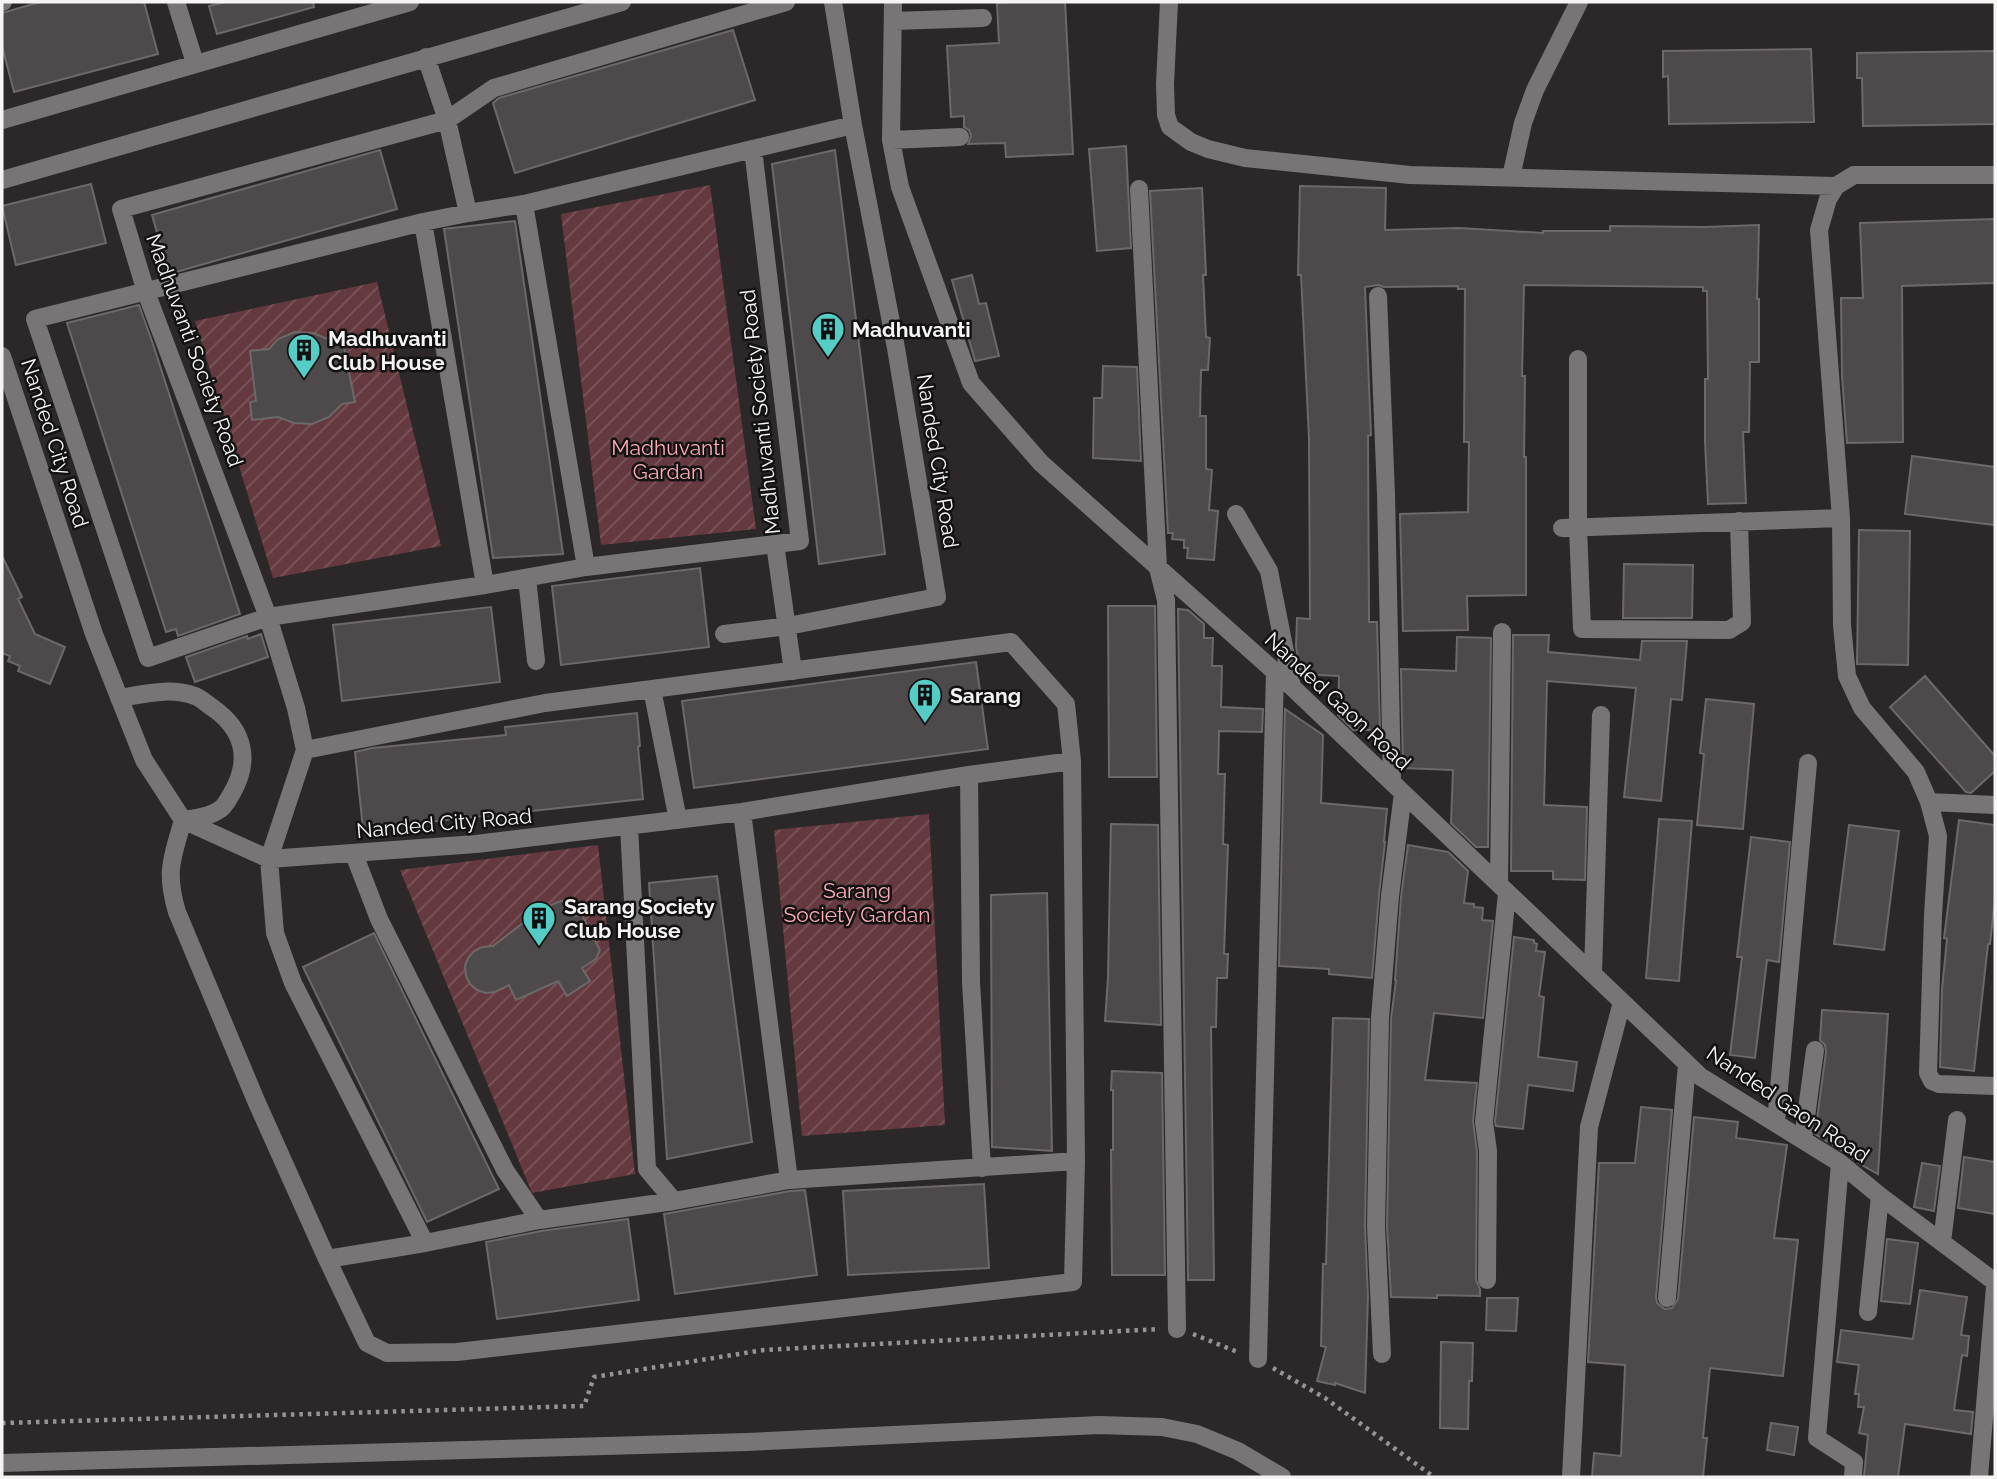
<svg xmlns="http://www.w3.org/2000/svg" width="1997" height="1479" font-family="Raleway,sans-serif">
<defs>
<pattern id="garden-furrows" width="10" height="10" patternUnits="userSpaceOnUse" patternTransform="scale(1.75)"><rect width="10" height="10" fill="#643940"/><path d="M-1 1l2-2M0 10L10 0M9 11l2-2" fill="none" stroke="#7b565c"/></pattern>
</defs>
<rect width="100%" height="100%" fill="#2c2829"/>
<path fill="url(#garden-furrows)" d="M 710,185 L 756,529 L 601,545 L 561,214 Z
M 377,282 L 441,546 L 273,578 L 195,321 Z
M 929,814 L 945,1125 L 802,1136 L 774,830 Z
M 598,845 L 635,1174 L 532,1193 L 400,870 Z"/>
<path fill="#4e494a" stroke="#6d6869" stroke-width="2" d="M 40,2 L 144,2 L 158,54 L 14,92 L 2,46 L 2,13 Z
M 226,2 L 313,2 L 314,7 L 217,34 L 209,6 Z
M 1020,2 L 1065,2 L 1073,154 L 1006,157 L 1005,143 L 968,144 L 971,136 L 969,130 L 964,127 L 964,116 L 951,117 L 947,46 L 999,43 L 997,3 Z
M 733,30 L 755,100 L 515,173 L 493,103 L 499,98 Z
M 1811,49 L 1814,122 L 1669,124 L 1668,76 L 1663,77 L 1663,51 Z
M 1995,51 L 1995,124 L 1863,126 L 1862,78 L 1857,78 L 1857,53 Z
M 1126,146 L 1131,248 L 1097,251 L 1089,149 Z
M 380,150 L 397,209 L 169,274 L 152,215 Z
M 835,150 L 885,554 L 819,564 L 772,164 Z
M 91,184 L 106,243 L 16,265 L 2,206 Z
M 1300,186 L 1386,188 L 1385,230 L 1459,228 L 1543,233 L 1543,231 L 1610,231 L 1610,226 L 1704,227 L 1759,225 L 1757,299 L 1759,299 L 1759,362 L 1750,362 L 1749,432 L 1743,432 L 1746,503 L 1708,504 L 1705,441 L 1705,379 L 1708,379 L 1707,291 L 1703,291 L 1703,287 L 1524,285 L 1522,376 L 1525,376 L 1524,457 L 1526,457 L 1526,595 L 1467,596 L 1468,630 L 1403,631 L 1400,514 L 1468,512 L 1469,442 L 1464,442 L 1465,289 L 1458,289 L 1458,286 L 1384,287 L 1378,285 L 1365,287 L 1371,435 L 1368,436 L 1369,622 L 1377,622 L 1380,730 L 1353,730 L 1338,715 L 1339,676 L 1301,674 L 1296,647 L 1297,618 L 1310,619 L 1309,438 L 1301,275 L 1298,275 Z
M 1202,188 L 1206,275 L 1203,275 L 1206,337 L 1210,338 L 1208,370 L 1201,370 L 1200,416 L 1206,416 L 1206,469 L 1212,470 L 1209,510 L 1218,511 L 1214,560 L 1187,558 L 1188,548 L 1184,548 L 1184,540 L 1172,539 L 1173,533 L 1168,533 L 1150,191 Z
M 1995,219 L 1995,283 L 1902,286 L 1903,442 L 1847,443 L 1842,376 L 1841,298 L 1863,298 L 1860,223 Z
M 515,221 L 563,554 L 493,558 L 444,229 Z
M 972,275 L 979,304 L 986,303 L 999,356 L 975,361 L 952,280 Z
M 139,305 L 153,344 L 240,614 L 178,636 L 176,629 L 166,632 L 67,323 Z
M 295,332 L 313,333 L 330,340 L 342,337 L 355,402 L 342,404 L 329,417 L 312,424 L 294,423 L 278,417 L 252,420 L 250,402 L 256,401 L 250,351 L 269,349 L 278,339 Z
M 1103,366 L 1137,367 L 1141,461 L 1093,458 L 1094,398 L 1102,398 Z
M 1912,456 L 1995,467 L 1995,525 L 1905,514 Z
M 1859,530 L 1910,531 L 1908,665 L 1857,664 Z
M 2,556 L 22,597 L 18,599 L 35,634 L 65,647 L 50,684 L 18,671 L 20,666 L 8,661 L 10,656 L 2,653 Z
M 1624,564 L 1693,565 L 1692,618 L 1623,618 Z
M 700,568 L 709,647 L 561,665 L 552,586 Z
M 1108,606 L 1155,606 L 1157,777 L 1109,777 Z
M 491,607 L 500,682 L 342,701 L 333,625 Z
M 1178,609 L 1188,610 L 1204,624 L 1204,638 L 1213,638 L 1212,666 L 1222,666 L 1221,707 L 1263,709 L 1262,732 L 1219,731 L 1218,774 L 1225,774 L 1223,844 L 1228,845 L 1224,954 L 1228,954 L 1227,978 L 1217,978 L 1216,1027 L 1211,1027 L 1214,1280 L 1188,1280 Z
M 261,634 L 268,657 L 195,682 L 186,657 L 247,636 L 248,639 Z
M 1513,635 L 1549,635 L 1548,652 L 1640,660 L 1642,641 L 1687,641 L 1682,700 L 1671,699 L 1661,801 L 1624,797 L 1636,688 L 1547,681 L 1544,805 L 1587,807 L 1585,880 L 1553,879 L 1553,871 L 1511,871 Z
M 1457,637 L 1491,638 L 1488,847 L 1476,847 L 1451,823 L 1453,770 L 1403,768 L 1401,669 L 1456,671 Z
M 976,662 L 988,749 L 694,788 L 682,701 Z
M 1925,676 L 1995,756 L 1995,771 L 1971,793 L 1966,792 L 1890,707 Z
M 1706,699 L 1754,704 L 1743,829 L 1697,825 L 1704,754 L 1700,753 Z
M 1285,709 L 1323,735 L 1321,803 L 1387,809 L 1384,842 L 1385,842 L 1379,895 L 1372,978 L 1329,974 L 1329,969 L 1279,966 Z
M 637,713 L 640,746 L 638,747 L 643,799 L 363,829 L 355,752 L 372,748 L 506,735 L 505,727 Z
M 1659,819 L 1692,821 L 1679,981 L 1646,978 Z
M 1959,820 L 1995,825 L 1995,898 L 1990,944 L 1988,944 L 1974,1071 L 1940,1067 L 1942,989 L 1947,939 L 1944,938 Z
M 1111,824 L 1158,825 L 1161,1025 L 1105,1021 L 1108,978 Z
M 1849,825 L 1899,831 L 1884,950 L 1834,944 Z
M 1751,837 L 1790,842 L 1779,962 L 1767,960 L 1755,1058 L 1730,1055 L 1742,957 L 1737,957 Z
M 1408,845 L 1448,852 L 1468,871 L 1464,903 L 1474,904 L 1474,907 L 1483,908 L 1482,920 L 1493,921 L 1483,1018 L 1434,1013 L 1425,1080 L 1477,1083 L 1473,1121 L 1477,1152 L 1476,1280 L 1480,1289 L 1480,1296 L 1437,1295 L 1437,1298 L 1391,1297 L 1387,1226 L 1391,1019 L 1396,980 L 1395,980 L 1401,897 Z
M 717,876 L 752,1142 L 667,1159 L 649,883 Z
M 1047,893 L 1052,1151 L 992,1147 L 991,895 Z
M 570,899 L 574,916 L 582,915 L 600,950 L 596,959 L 582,968 L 590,981 L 567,996 L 558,981 L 516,1000 L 509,985 L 495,992 L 486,993 L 477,990 L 470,984 L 466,976 L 465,966 L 468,958 L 474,951 L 482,947 L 493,946 L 540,910 L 558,902 Z
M 374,933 L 499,1189 L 427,1222 L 303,967 Z
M 1514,937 L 1534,940 L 1534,943 L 1537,944 L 1536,951 L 1545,952 L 1539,996 L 1544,997 L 1538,1057 L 1577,1062 L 1573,1091 L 1528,1085 L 1523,1129 L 1496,1126 L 1495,1122 Z
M 1822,1010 L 1888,1014 L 1878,1174 L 1860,1164 L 1846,1153 L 1815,1134 L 1826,1052 L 1825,1045 L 1820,1040 Z
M 1333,1018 L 1369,1019 L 1365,1226 L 1368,1297 L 1365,1393 L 1335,1383 L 1335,1385 L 1317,1381 L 1326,1347 L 1321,1346 L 1323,1264 L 1326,1264 Z
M 1112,1071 L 1162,1073 L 1165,1275 L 1112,1275 L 1111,1150 L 1113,1150 L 1113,1090 L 1111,1090 Z
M 1641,1107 L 1672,1110 L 1656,1297 L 1657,1303 L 1665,1309 L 1672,1308 L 1678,1299 L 1694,1117 L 1738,1122 L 1736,1138 L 1787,1145 L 1774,1238 L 1798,1240 L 1783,1376 L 1710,1368 L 1703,1438 L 1707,1438 L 1703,1477 L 1592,1477 L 1594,1453 L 1621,1456 L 1625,1365 L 1588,1362 L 1599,1163 L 1635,1163 Z
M 1964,1157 L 1995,1162 L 1995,1214 L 1958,1208 Z
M 1922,1163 L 1940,1166 L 1934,1211 L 1914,1207 Z
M 984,1184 L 989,1268 L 848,1275 L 843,1191 Z
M 805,1190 L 817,1275 L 675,1294 L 664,1214 L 790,1191 Z
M 628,1219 L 639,1300 L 497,1319 L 486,1242 L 541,1231 Z
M 1887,1239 L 1918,1243 L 1910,1304 L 1881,1301 Z
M 1920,1290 L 1967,1297 L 1961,1335 L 1969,1336 L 1967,1356 L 1962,1355 L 1954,1410 L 1973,1412 L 1971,1434 L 1905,1424 L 1898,1477 L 1864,1477 L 1868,1435 L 1859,1433 L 1864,1407 L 1858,1407 L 1859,1394 L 1855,1394 L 1859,1365 L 1837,1362 L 1841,1330 L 1913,1339 Z
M 1487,1298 L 1518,1298 L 1516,1331 L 1486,1330 Z
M 1441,1342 L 1473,1343 L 1472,1381 L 1469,1381 L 1468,1429 L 1440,1428 Z
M 1771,1423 L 1798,1427 L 1794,1455 L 1767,1450 Z"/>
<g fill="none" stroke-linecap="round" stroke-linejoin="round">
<path stroke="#989495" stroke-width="4.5" stroke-dasharray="3.5 5" stroke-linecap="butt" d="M 1193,1334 L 1240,1353
M 1273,1368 L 1325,1398 L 1434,1477
M 2,1423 L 584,1406 L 594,1377 L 764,1350 L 1160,1329"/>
<path stroke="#777575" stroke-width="18" d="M 2,2 L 3,2
M 176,2 L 195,63
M 893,2 L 891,140 L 900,187 L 971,383 L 1041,463 L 1292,687 L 1701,1077 L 1840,1163 L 1880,1196 L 1995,1282
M 1169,2 L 1165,84 L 1166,115 L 1170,127 L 1191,142 L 1208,149 L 1245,158 L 1410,175 L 1836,186
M 893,21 L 983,18
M 426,57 L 447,120 L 468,213 L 524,204 L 586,567 L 485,585 L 423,222 L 468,213
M 2,120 L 410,2
M 891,140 L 960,137
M 1995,175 L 1854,175 L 1836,186 L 1828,199 L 1819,230 L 1841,518 L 1842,625 L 1847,676 L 1862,708 L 1916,772 L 1929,802 L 1938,836 L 1933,915 L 1928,1073 L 1932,1081 L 1939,1084 L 1995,1086
M 1511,177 L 1523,123 L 1535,90 L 1579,2
M 2,180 L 622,2
M 1139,189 L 1158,568 L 1166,600 L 1177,1329
M 524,204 L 853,125
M 423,222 L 35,319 L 148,658 L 268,617 L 296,708 L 305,750 L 269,859 L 275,933 L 293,983 L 425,1243
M 1378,296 L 1386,494 L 1392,782
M 2,356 L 94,634 L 144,760 L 183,820 L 269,859 L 476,844 L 742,812 L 969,775 L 1072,761 L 1066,704 L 1011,642 L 545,703 L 305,750
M 1578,359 L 1578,527 L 1582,629 L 1729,630 L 1742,622 L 1739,521
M 1236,514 L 1269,571 L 1292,687
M 1562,528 L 1841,518
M 775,544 L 793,671
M 586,567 L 800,541 L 753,149
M 527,578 L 536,661
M 485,585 L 268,617 L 146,292 L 121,209 L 447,120 L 494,88 L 786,2
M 724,634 L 788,626 L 937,597 L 896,348 L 853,125 L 833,2
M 652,689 L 678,820
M 119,698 C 145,694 170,687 195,696 C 201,698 207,704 213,708 C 244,730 251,760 232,793 C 229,798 225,807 219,810 C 209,817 195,818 183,820
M 969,775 L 971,982 L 982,1168
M 1929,802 L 1995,805
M 742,812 L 789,1180
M 183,820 C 172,859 165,871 177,912 L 257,1103 L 327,1259 L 425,1243 L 539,1220 L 674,1201 L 789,1180 L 1076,1161
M 629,826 L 647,1169 L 674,1201
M 354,854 L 379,919 L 505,1170 L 539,1220
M 1499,884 L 1502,632
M 1593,974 L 1601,715
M 1776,1122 L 1808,763
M 1803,1139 L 1815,1050
M 1840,1163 L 1817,1438 L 1854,1462 L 1853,1477
M 1942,1242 L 1957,1120
M 327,1259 L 367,1343 L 387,1353 L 457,1352 L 1073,1282 L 1076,1161 L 1072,761
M 1487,1280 L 1488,1151 L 1484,1122 L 1507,893
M 1667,1298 L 1687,1064
M 1868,1312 L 1880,1196
M 1382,1354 L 1376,1226 L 1380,1018 L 1390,896 L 1403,793
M 1258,1359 L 1275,671
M 2,1463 L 747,1442 L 1099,1425 L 1162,1427 L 1197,1434 L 1238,1451 L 1282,1477
M 1571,1477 L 1589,1127 L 1622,1002
M 1979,1477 L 1995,1287"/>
</g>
<defs>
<symbol id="building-pin" viewBox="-11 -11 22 30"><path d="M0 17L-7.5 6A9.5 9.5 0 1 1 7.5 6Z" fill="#54cdc7" stroke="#131212"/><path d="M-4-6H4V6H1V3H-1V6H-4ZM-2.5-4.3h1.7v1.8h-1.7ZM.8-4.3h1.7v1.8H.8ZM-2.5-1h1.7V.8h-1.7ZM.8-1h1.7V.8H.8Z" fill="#111"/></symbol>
</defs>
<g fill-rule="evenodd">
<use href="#building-pin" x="809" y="310" width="38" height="52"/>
<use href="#building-pin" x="285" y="331" width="38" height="52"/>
<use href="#building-pin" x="906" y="676" width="38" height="52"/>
<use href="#building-pin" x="520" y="899" width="38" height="52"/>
</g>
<g text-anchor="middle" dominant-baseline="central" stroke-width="5" stroke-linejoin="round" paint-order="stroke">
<g font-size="21" font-weight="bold" fill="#f7f4f4" stroke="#131212" text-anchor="start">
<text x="852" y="329">Madhuvanti</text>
<text x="328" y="338">Madhuvanti<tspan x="328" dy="24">Club House</tspan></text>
<text x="950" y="695">Sarang</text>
<text x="564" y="906">Sarang Society<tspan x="564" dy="24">Club House</tspan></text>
</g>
<g font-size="21" fill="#f7f4f4" stroke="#131212">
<text transform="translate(195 350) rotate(70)">Madhuvanti Society Road</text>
<text transform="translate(760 412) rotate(-96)">Madhuvanti Society Road</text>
<text transform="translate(55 443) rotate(72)">Nanded City Road</text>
<text transform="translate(938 461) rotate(81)">Nanded City Road</text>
<text transform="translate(1338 701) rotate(43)">Nanded Gaon Road</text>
<text transform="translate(444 823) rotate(-5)">Nanded City Road</text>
<text transform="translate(1788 1104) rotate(34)">Nanded Gaon Road</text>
</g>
<g font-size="21" fill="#feabb7" stroke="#131212">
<text x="668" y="447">Madhuvanti<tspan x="668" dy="24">Gardan</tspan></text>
<text x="857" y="890">Sarang<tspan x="857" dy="24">Society Gardan</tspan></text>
</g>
</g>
<rect width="1997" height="1479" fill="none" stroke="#f7f4f4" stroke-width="7"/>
</svg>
